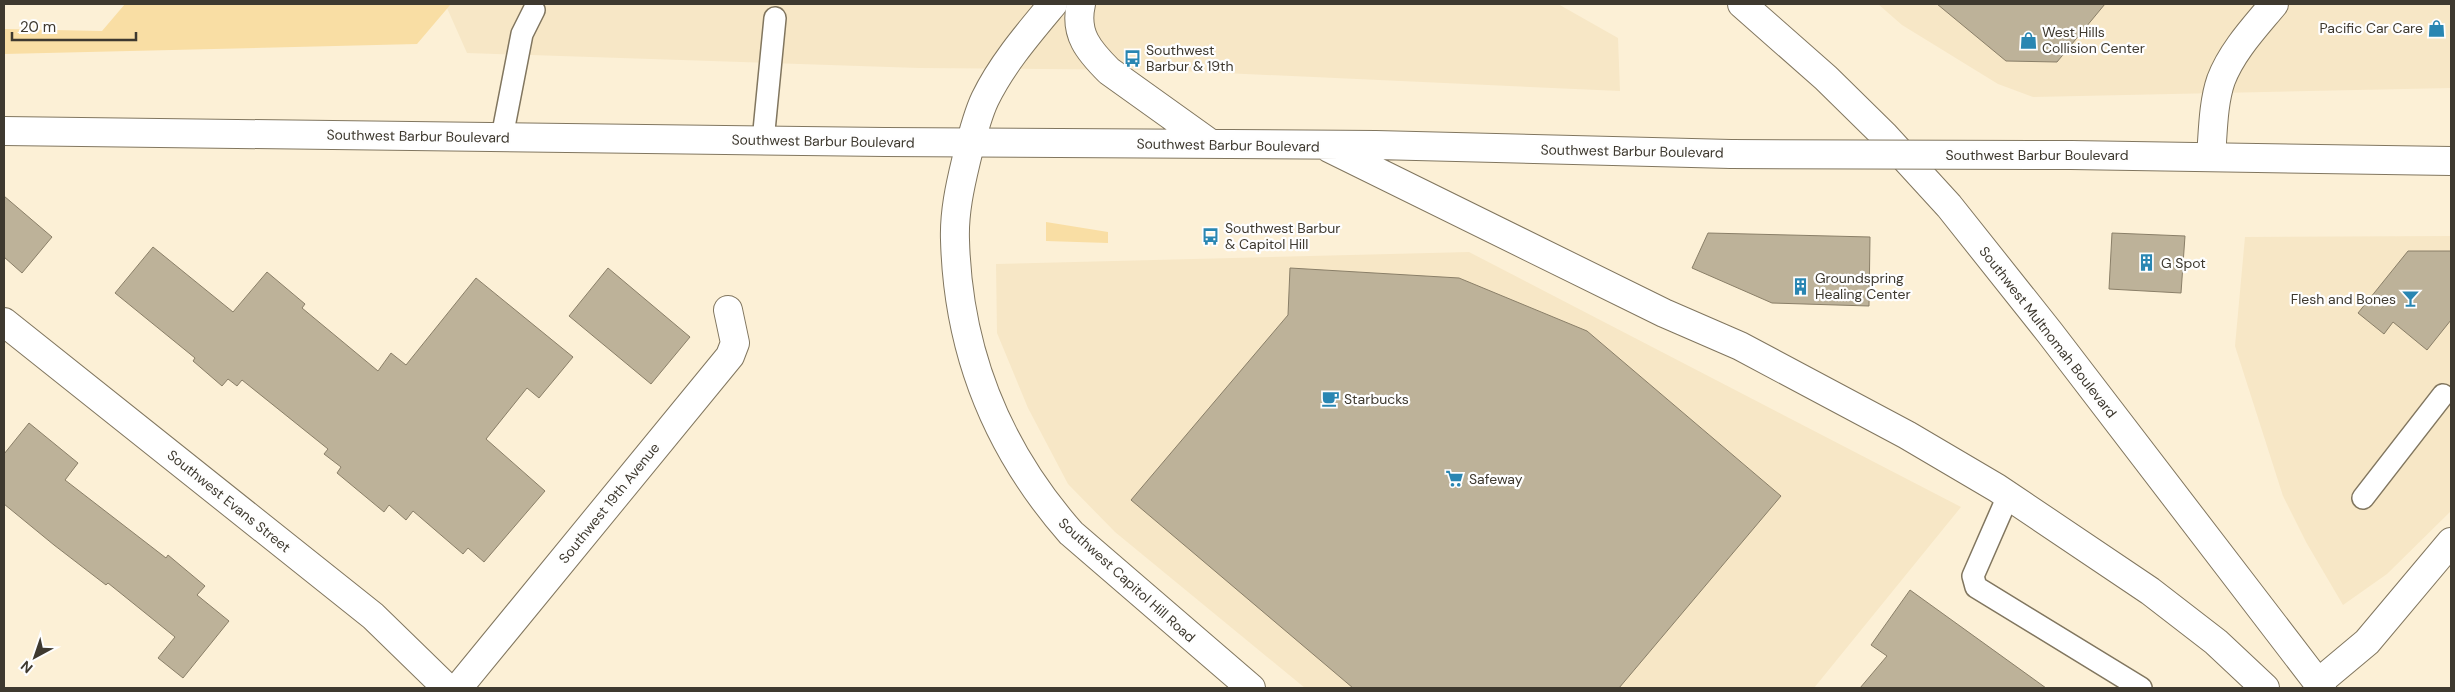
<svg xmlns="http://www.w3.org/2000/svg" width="2455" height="692" font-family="'DM Sans',sans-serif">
<rect width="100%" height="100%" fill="#fcf0d6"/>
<path fill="#f7e7c6" d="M 451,4 L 1558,4 L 1618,38 L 1620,91 L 1159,70 L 919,68 L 467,53 L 447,8 Z
M 1878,4 L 2451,4 L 2451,88 L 2033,97 L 1998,84 L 1902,25 Z
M 2451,236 L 2451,511 L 2387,574 L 2343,605 L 2306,542 L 2283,496 L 2235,346 L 2245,237 Z
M 1469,252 L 1961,507 L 1814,688 L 1305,688 L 1115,532 L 1068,484 L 1028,408 L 997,333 L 996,264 Z"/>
<path fill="#f9dea4" d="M 125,4 L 451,4 L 417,44 L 4,54 L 4,29 L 102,31 Z
M 1046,222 L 1108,232 L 1108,243 L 1046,241 Z"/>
<path fill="#bdb299" stroke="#8a7f68" d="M 1937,4 L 2105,4 L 2057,62 L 2006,61 Z
M 4,196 L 52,237 L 22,273 L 4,257 Z
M 1708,233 L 1870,237 L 1869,306 L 1772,303 L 1692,268 Z
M 2112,233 L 2185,236 L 2181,293 L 2109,289 Z
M 153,247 L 233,312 L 267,272 L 305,304 L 302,308 L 378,371 L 391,353 L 406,365 L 476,278 L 573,357 L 539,398 L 527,388 L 486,439 L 545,491 L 484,562 L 468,548 L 463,554 L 413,511 L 406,520 L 389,505 L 384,512 L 337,473 L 341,467 L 324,454 L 328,449 L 242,380 L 237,386 L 228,379 L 222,386 L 193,361 L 195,358 L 115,293 Z
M 2408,251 L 2451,251 L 2451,320 L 2427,350 L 2393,322 L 2384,334 L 2358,313 Z
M 608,268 L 690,337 L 651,384 L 569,316 Z
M 1290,268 L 1459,278 L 1587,331 L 1781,496 L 1619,688 L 1353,688 L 1131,500 L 1288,315 Z
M 29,423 L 78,463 L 65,480 L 166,558 L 168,555 L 205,586 L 197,595 L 229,621 L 183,678 L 158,658 L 175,637 L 108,583 L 106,585 L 54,545 L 4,504 L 4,454 Z
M 1910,590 L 2046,688 L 1860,688 L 1887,656 L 1871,645 Z"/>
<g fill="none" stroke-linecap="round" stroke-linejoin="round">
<defs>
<path id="service" d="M 502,137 L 522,34 L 534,10
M 763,141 L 775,18
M 2008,496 L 1973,576 L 1976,587 L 2141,688
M 2363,498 L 2443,395"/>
<path id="minor" d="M 2211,157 C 2213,132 2213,103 2221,80 C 2232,51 2255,27 2274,4
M 4,322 L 373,616 L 447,688
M 458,688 L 730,356 L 735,343 L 728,310"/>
<path id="tertiary" d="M 1053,4 C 1028,34 1002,64 985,99 C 976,118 971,141 966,161 C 960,186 954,213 955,240 C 958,351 997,449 1071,533 L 1251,688
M 2318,683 L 2367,642 L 2451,542"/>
<path id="secondary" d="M 1742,4 L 1826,78 L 1884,135 L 1949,206 L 2050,333 L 2322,688"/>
<path id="primary" d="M 1081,4 C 1074,34 1089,51 1109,71 L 1211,144
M 4,131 L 885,142 L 1376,145 L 1731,154
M 1329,148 L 1664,313 L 1740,346 L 1907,435 L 1997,488 L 2150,591 L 2216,642 L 2265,688
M 2071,155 L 2451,161"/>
</defs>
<use href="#service" stroke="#81765f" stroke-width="24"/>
<use href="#minor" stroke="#81765f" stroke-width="30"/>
<use href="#tertiary" stroke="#81765f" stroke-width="30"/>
<use href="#secondary" stroke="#81765f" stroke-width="30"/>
<use href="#primary" stroke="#81765f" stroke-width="30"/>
<use href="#service" stroke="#fff" stroke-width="21"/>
<use href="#minor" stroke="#fff" stroke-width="28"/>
<use href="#tertiary" stroke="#fff" stroke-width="28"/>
<use href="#secondary" stroke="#fff" stroke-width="28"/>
<use href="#primary" stroke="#fff" stroke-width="28"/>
<defs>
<path id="primary-bridge" d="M 1731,154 L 2071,155"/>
</defs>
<use href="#primary-bridge" stroke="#81765f" stroke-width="30" stroke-linecap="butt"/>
<use href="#primary-bridge" stroke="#fff" stroke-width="28"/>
</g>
<defs>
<symbol id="shop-bare" viewBox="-9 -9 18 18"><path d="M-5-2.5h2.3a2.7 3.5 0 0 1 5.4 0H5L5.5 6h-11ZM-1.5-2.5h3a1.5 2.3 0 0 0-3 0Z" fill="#2986b2" stroke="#fefefe" stroke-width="2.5" paint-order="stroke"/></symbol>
<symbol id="bus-bare" viewBox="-9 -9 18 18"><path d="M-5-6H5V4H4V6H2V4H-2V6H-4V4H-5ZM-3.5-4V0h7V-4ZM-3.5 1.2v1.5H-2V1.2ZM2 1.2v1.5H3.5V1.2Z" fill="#2986b2" stroke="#fefefe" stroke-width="2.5" paint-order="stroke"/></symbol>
<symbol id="building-bare" viewBox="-9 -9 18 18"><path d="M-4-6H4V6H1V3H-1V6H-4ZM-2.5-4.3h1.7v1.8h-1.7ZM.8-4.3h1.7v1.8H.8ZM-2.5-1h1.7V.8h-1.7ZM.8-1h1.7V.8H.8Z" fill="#2986b2" stroke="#fefefe" stroke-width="2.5" paint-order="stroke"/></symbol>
<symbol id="bar-bare" viewBox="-9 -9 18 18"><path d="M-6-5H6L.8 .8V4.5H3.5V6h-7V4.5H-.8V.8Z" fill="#2986b2" stroke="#fefefe" stroke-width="2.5" paint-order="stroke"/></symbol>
<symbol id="cafe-bare" viewBox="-9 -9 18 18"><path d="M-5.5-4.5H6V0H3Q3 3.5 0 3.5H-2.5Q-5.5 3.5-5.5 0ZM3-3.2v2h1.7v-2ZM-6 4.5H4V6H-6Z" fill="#2986b2" stroke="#fefefe" stroke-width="2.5" paint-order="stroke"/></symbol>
<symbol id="supermarket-bare" viewBox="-9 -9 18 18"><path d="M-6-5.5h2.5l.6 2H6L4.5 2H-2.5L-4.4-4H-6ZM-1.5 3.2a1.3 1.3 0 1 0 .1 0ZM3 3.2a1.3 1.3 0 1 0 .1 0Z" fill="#2986b2" stroke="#fefefe" stroke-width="2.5" paint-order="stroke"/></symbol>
</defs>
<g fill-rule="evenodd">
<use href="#shop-bare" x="2424" y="16" width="25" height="25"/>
<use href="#shop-bare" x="2016" y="28" width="25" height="25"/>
<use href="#bus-bare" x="1120" y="46" width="25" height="25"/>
<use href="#bus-bare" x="1198" y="224" width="25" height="25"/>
<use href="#building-bare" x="2134" y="250" width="25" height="25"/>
<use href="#building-bare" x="1788" y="274" width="25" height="25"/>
<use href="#bar-bare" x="2398" y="286" width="25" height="25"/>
<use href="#cafe-bare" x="1318" y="386" width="25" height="25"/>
<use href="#supermarket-bare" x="1442" y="466" width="25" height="25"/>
</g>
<g text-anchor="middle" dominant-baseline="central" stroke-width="4.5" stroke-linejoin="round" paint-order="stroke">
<g font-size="14" fill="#3e392f" stroke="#fefefe" text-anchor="start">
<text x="2423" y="28" text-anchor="end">Pacific Car Care</text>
<text x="2042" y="32">West Hills<tspan x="2042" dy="16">Collision Center</tspan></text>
<text x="1146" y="50">Southwest<tspan x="1146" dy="16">Barbur &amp; 19th</tspan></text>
<text x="1225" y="228">Southwest Barbur<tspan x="1225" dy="16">&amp; Capitol Hill</tspan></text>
<text x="2161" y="263">G Spot</text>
<text x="1815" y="278">Groundspring<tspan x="1815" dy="16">Healing Center</tspan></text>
<text x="2396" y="299" text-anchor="end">Flesh and Bones</text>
<text x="1344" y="399">Starbucks</text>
<text x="1469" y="479">Safeway</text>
</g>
<g font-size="14" fill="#3e392f" stroke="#fefefe">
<text transform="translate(418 136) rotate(1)">Southwest Barbur Boulevard</text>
<text transform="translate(823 141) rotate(1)">Southwest Barbur Boulevard</text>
<text transform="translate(1228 145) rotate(1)">Southwest Barbur Boulevard</text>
<text transform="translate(1632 151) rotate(1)">Southwest Barbur Boulevard</text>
<text x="2037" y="155">Southwest Barbur Boulevard</text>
<text transform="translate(2048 332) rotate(52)">Southwest Multnomah Boulevard</text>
<text transform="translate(229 501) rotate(39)">Southwest Evans Street</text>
<text transform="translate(609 503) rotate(-51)">Southwest 19th Avenue</text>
<text transform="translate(1127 580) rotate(42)">Southwest Capitol Hill Road</text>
</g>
</g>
<rect width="2455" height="692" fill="none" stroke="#3e392f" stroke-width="10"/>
<g transform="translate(35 657) rotate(220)" stroke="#fefefe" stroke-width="4" paint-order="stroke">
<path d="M0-4L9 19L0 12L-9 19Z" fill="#3e392f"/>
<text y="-8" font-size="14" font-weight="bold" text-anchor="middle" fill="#3e392f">N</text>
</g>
<path d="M12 32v8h124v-8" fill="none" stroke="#3e392f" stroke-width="2.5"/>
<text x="20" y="32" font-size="15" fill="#3e392f" stroke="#fefefe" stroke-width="4" paint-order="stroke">20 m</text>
</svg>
